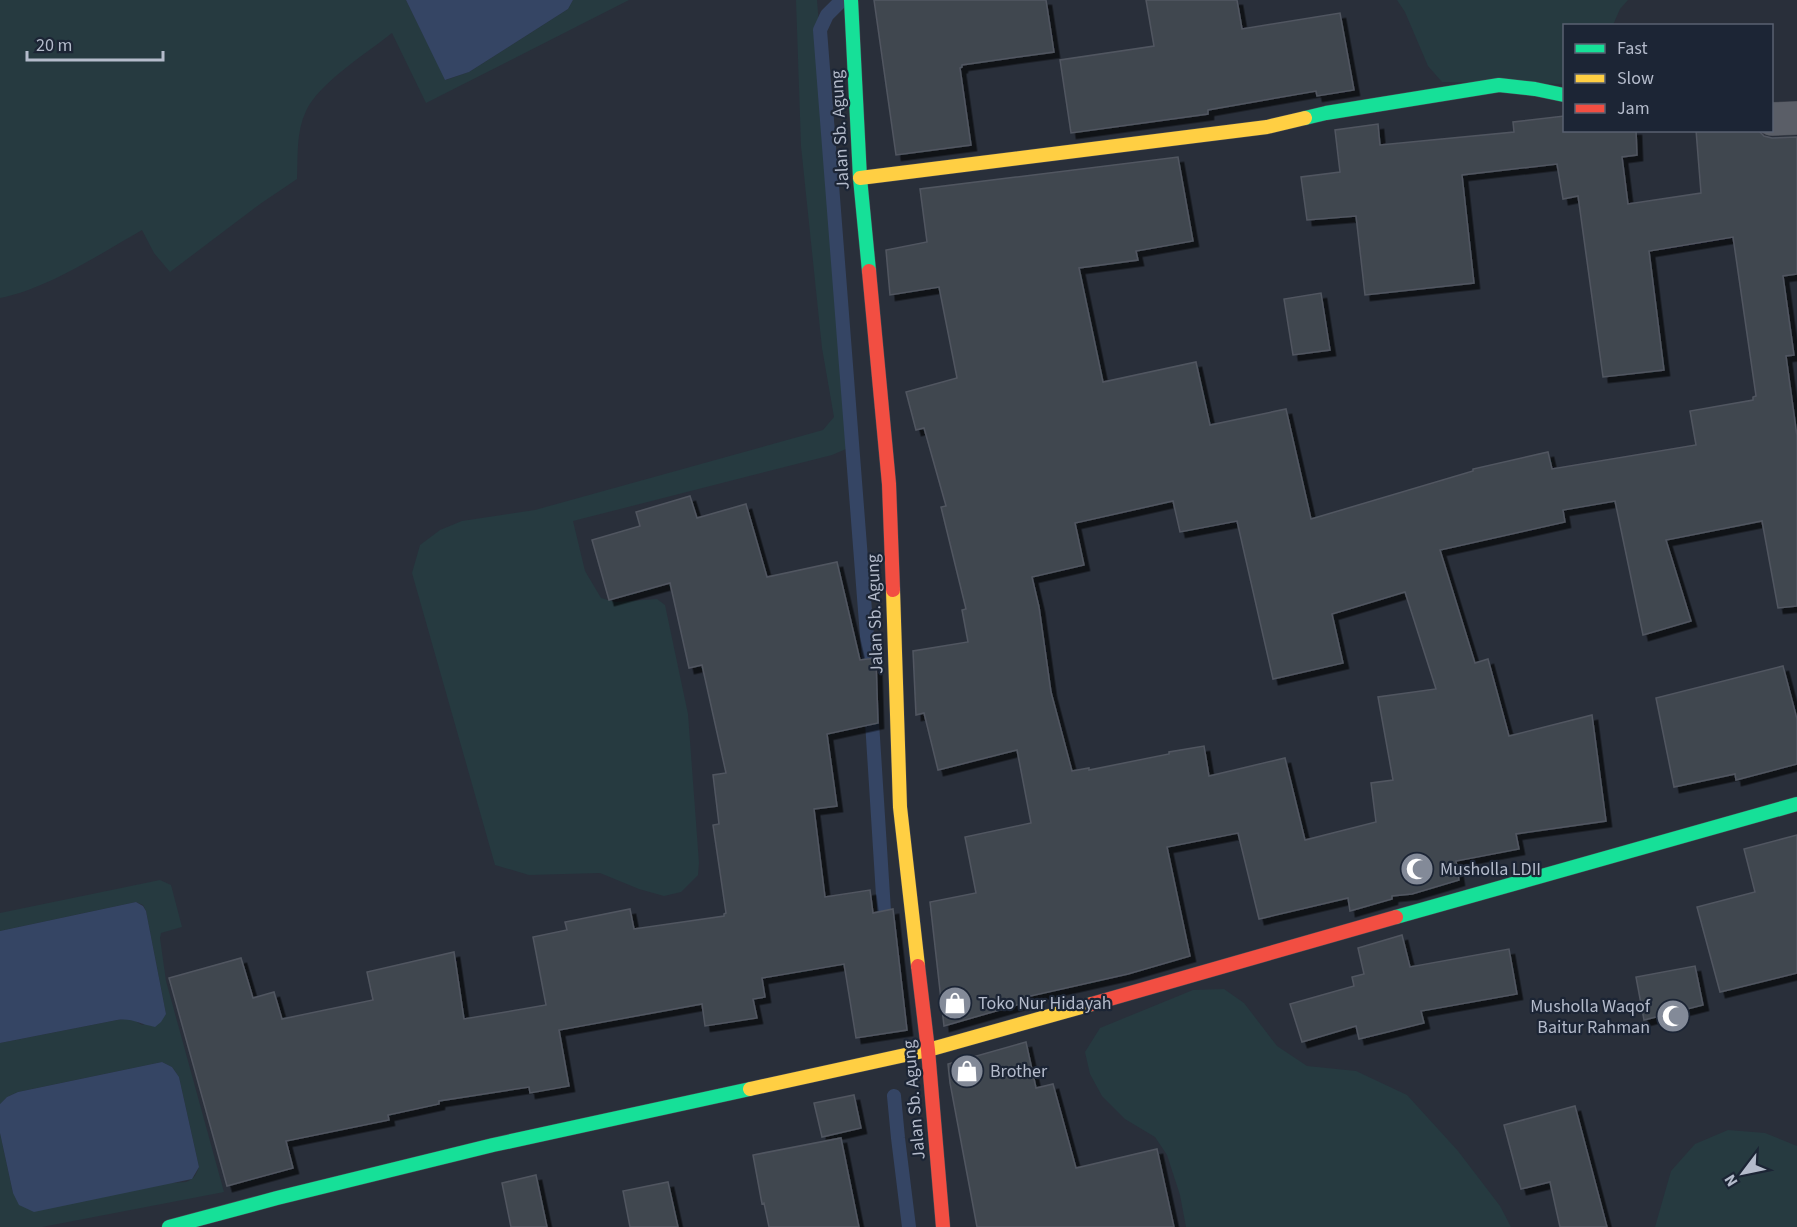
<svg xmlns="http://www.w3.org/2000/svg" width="1797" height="1227" font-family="'Source Sans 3',sans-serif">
<defs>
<filter id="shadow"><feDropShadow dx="5.5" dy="5.5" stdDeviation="0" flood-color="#0009"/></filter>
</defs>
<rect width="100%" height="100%" fill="#292f3a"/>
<path fill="#263a40" d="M 0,0 L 406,0 L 446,80 L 469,72 L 568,9 L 573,0 L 629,0 L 426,103 L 392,33 C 367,53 319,83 306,111 C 296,132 298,156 297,179 L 260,204 L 170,272 L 154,253 L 142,230 C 100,254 47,289 0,298 Z
M 796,0 L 817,0 L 853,446 L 832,455 L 573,521 L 585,571 L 601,598 L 615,602 L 657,599 L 665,605 L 688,714 L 699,863 L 698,875 L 681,892 L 664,896 L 639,889 L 600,873 L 529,875 L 495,865 L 412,573 L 420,545 L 440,530 L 462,521 L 535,510 L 823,430 L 834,417 L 822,348 L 801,146 Z
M 1397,0 L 1628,0 L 1620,9 L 1613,25 L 1564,26 L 1564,84 L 1442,82 L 1428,66 L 1405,12 Z
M 160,880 L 171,885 L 182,927 L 161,933 L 160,938 L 166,981 L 224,1192 L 42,1227 L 0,1227 L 0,1133 L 13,1193 L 186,1182 C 194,1179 196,1175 199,1167 L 179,1077 L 172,1067 L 162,1062 L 18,1092 L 7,1097 L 0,1104 L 0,1043 L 117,1020 L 131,1018 L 142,1025 L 166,1014 L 146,911 L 143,905 L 136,902 L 0,931 L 0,913 Z
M 1224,989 L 1244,1003 L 1277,1046 L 1307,1066 L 1356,1071 L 1407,1095 L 1458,1151 L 1500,1206 L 1511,1227 L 1186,1227 L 1180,1195 L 1167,1155 L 1155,1137 L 1125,1119 L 1102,1096 L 1090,1074 L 1085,1052 L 1100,1028 L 1193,990 Z
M 1728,1130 L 1765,1133 L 1797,1146 L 1797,1227 L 1655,1227 L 1671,1171 L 1695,1144 Z"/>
<path fill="#354564" d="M 406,0 L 573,0 L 568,9 L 469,72 L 445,80 Z
M 136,902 L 143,906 L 146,911 L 166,1014 L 161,1022 L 155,1027 C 139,1024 133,1018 117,1020 L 0,1043 L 0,931 Z
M 162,1062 L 172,1067 L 179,1077 L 199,1167 L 192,1179 L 34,1212 L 19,1205 L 13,1193 L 0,1133 L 0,1104 L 7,1097 L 18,1092 Z"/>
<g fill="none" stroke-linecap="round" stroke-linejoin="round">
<path stroke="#354564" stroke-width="14" d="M 842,0 L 827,15 L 820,30 L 870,675
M 871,706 L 885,927
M 894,1096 L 898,1138 L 909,1227"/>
</g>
<path fill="#414650" stroke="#515761" stroke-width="1.5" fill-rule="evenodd" filter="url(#shadow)" d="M 874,0 L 1046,0 L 1054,52 L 962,65 L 962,67 L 960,68 L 971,145 L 896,155 Z
M 1146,0 L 1237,0 L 1242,29 L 1340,13 L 1354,90 L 1317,96 L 1316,91 L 1208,110 L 1208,114 L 1071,133 L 1060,60 L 1154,46 Z
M 1564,116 L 1564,130 L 1636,130 L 1637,155 L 1622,157 L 1628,204 L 1701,193 L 1696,130 L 1758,130 L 1764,136 L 1772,138 L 1797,137 L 1797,274 L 1783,276 L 1794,355 L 1786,356 L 1797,436 L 1797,606 L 1778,608 L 1762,521 L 1666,540 L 1691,621 L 1643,635 L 1615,501 L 1563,510 L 1565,522 L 1440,550 L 1475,663 L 1488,659 L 1509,736 L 1592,715 L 1606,821 L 1516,834 L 1519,849 L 1456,861 L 1459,880 L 1412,894 L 1392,896 L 1392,899 L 1350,911 L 1348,898 L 1259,919 L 1238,833 L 1167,847 L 1190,956 L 1128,974 L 1026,997 L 1027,1002 L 944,1026 L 930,902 L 976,893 L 965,837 L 1031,823 L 1017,750 L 938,770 L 924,713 L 916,715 L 913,651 L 968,642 L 962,610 L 966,609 L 941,507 L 946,506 L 924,428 L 916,430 L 906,392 L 957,378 L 939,287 L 890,295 L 886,250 L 927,242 L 920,189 L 1178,157 L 1193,241 L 1136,251 L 1138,260 L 1079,268 L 1103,382 L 1196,362 L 1210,425 L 1286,409 L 1311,519 L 1473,471 L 1473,469 L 1548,452 L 1552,469 L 1696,445 L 1690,411 L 1753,400 L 1753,397 L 1756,396 L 1733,237 L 1649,251 L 1664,370 L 1603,377 L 1578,196 L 1563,199 L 1557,164 L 1462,175 L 1474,283 L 1365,295 L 1356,216 L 1307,220 L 1301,177 L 1340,172 L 1335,130 L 1378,124 L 1380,145 L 1514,132 L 1513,122 ZM 1173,501 L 1180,532 L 1237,521 L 1273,679 L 1343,663 L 1332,614 L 1405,592 L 1436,689 L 1378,697 L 1393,780 L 1371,783 L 1376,822 L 1305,840 L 1285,758 L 1209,776 L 1204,746 L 1169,752 L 1169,754 L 1089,770 L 1089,768 L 1072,771 L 1051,692 L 1039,607 L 1032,577 L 1084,565 L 1075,523 Z
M 1321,293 L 1330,350 L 1293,355 L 1284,299 Z
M 690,496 L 697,518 L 746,504 L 767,577 L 837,562 L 860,660 L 876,658 L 878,723 L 827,734 L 837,806 L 814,809 L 825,897 L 870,890 L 873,913 L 893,909 L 907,1030 L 856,1038 L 844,964 L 762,978 L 765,997 L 753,999 L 757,1018 L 705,1026 L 702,1004 L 559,1030 L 569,1086 L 530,1093 L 529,1087 L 439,1101 L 439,1104 L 388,1115 L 389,1120 L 286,1141 L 293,1168 L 227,1186 L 169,978 L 241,958 L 253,998 L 274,992 L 282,1019 L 373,1000 L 367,972 L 454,952 L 464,1019 L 546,1005 L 533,937 L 567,930 L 565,922 L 630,909 L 634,929 L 724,916 L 724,914 L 726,913 L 713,825 L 719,824 L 713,775 L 726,773 L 702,665 L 689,668 L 670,583 L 609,600 L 592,540 L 640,526 L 636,512 Z
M 1783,666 L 1797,719 L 1797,764 L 1736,780 L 1735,774 L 1674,787 L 1656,698 Z
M 1797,835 L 1797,973 L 1720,992 L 1697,907 L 1755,892 L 1744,849 Z
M 1402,935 L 1410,967 L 1509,949 L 1517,994 L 1421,1011 L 1424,1023 L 1359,1039 L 1356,1026 L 1302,1042 L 1290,1004 L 1354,986 L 1352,977 L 1364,974 L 1358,948 Z
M 1695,966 L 1703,1005 L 1644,1020 L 1636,977 Z
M 1026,1042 L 1036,1088 L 1053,1084 L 1076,1168 L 1157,1149 L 1174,1227 L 977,1227 L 950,1083 L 948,1064 Z
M 854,1095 L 861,1128 L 822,1137 L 814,1103 Z
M 1575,1106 L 1607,1227 L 1560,1227 L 1550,1182 L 1521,1189 L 1504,1125 Z
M 841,1138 L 859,1227 L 769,1227 L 764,1203 L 762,1204 L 753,1155 Z
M 536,1175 L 547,1227 L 511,1227 L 502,1183 Z
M 668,1182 L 678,1227 L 630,1227 L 623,1191 Z"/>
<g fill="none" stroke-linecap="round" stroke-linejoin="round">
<defs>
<path id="street" d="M 1772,119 L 1797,118"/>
<path id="fast" d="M 851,0 L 860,178 L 869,271
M 1305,118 L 1326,113 L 1499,85 L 1535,89 L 1564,95
M 1396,917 L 1797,804
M 169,1227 L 277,1198 L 493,1145 L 750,1089"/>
<path id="slow" d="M 860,178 L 1267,127 L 1305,118
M 893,590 L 900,807 L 918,966
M 750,1089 L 928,1050 L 1092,1004"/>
<path id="jam" d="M 869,271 L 889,484 L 893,590
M 918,966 L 928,1050 L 943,1227
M 1092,1004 L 1396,917"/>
</defs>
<use href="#street" stroke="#464a53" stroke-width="34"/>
<use href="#fast" stroke="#464a53" stroke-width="15"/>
<use href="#slow" stroke="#464a53" stroke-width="15"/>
<use href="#jam" stroke="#464a53" stroke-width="15"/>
<use href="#street" stroke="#5a5e67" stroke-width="33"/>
<use href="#fast" stroke="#16e098" stroke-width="14"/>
<use href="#slow" stroke="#ffcf43" stroke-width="14"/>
<use href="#jam" stroke="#f24e42" stroke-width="14"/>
</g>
<defs>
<symbol id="mosque-disc" viewBox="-11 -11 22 22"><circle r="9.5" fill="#838a98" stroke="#1c2535"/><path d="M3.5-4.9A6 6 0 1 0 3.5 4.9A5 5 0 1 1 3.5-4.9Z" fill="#fff"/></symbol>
<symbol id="shop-disc" viewBox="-11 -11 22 22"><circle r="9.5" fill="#838a98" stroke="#1c2535"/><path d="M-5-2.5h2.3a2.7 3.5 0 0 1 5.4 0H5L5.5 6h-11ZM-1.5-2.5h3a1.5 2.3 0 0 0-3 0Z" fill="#fff"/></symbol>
</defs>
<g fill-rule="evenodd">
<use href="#mosque-disc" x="1398" y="850" width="38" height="38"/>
<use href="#shop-disc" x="936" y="984" width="38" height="38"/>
<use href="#mosque-disc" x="1654" y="997" width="38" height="38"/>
<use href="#shop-disc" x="948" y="1052" width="38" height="38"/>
</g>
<g text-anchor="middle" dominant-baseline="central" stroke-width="4.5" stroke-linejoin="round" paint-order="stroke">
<g font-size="18" fill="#b4bbcb" stroke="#1c2535">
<text transform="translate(840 130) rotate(-93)">Jalan Sb. Agung</text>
<text transform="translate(875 614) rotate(-92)">Jalan Sb. Agung</text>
<text transform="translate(914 1100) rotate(-95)">Jalan Sb. Agung</text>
</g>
<g font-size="18" fill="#b4bbcb" stroke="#1c2535" text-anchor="start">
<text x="1440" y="869">Musholla LDII</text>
<text x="978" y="1003">Toko Nur Hidayah</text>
<text x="1650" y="1006" text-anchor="end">Musholla Waqof<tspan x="1650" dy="21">Baitur Rahman</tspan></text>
<text x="990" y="1071">Brother</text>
</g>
</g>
<rect x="1563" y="24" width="210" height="108" fill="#1c2535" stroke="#596171" stroke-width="1.5"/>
<rect x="1575" y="44" width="30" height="9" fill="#16e098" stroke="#596171" stroke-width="1.5"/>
<text x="1617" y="54" font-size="18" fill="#b4bbcb">Fast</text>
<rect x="1575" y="74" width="30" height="9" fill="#ffcf43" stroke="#596171" stroke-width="1.5"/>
<text x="1617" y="84" font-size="18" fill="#b4bbcb">Slow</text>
<rect x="1575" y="104" width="30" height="9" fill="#f24e42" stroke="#596171" stroke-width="1.5"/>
<text x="1617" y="114" font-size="18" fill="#b4bbcb">Jam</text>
<g transform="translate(1743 1173) rotate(238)" stroke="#1c2535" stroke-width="4.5" paint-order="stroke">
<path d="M0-4.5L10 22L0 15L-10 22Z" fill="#b4bbcb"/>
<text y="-9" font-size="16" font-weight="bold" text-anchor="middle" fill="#b4bbcb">N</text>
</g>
<path d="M27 51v9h136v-9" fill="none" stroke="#b4bbcb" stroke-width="3"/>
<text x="36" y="51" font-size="18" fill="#b4bbcb" stroke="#1c2535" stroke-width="4.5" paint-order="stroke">20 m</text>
</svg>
